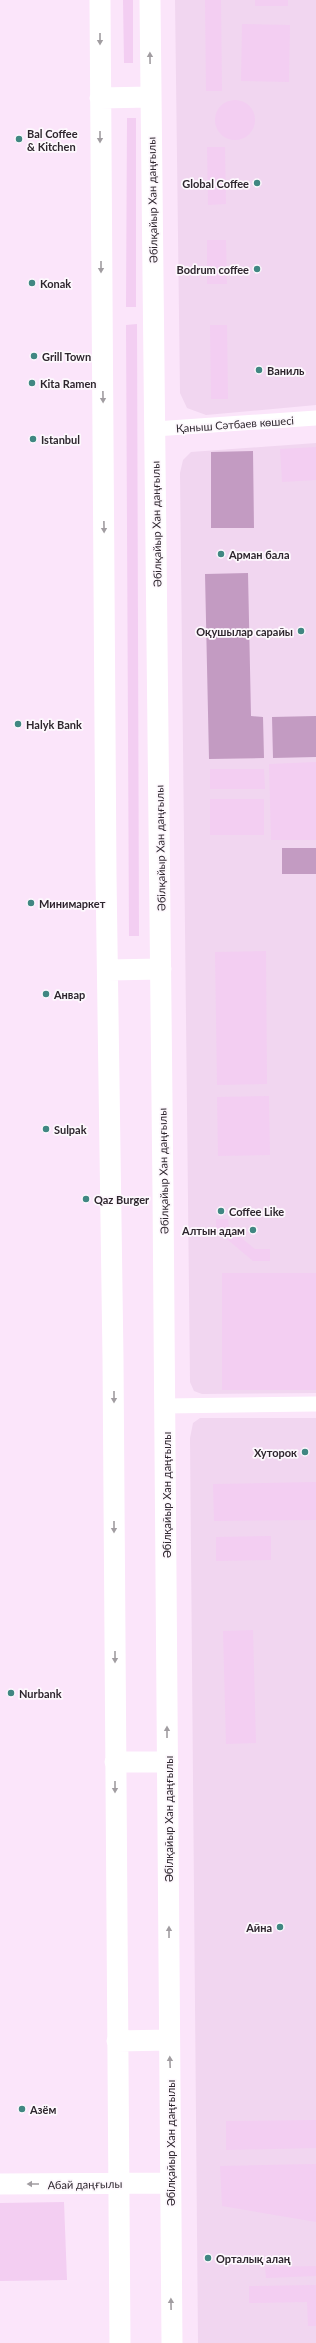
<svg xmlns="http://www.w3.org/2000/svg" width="316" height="2343" font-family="Lato,sans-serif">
<rect width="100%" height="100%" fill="#fbe5fa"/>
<path fill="#f1d6f0" d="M 175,0 L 316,0 L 316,405 L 206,415 L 187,408 L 180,393 Z
M 316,443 L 316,1393 L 202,1394 L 194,1391 L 190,1382 L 180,473 L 183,460 L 191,452 Z
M 200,1418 L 316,1418 L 316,2343 L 198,2343 L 190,1438 L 193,1423 Z"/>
<path fill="#f3cef2" d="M 123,0 L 133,0 L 133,63 L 124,63 Z
M 205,0 L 221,0 L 222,91 L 206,91 Z
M 255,0 L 288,0 L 288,6 L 255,6 Z
M 242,24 L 290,25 L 289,82 L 241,81 Z
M215 120a20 20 0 1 1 40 0a20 20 0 1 1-40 0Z
M 127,118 L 136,118 L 136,307 L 126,307 Z
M 207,147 L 225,147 L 226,204 L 208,205 Z
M 207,240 L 226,240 L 227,284 L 207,284 Z
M 137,324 L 139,936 L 129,936 L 126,325 Z
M 210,325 L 227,325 L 228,399 L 211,399 Z
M 316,447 L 316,480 L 282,482 L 280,449 Z
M 316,762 L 316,840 L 271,840 L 269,764 Z
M 210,769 L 264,769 L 265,789 L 210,789 Z
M 210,799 L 264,799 L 264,835 L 210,835 Z
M 266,951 L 267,1084 L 217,1085 L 215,952 Z
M 269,1096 L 270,1155 L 218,1156 L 217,1097 Z
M 216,1219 L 228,1219 L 229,1228 L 255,1249 L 270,1249 L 270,1261 L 253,1261 L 216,1230 Z
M 222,1273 L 316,1273 L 316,1390 L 222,1390 Z
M 316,1482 L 316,1520 L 214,1521 L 213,1484 Z
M 271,1536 L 271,1560 L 216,1561 L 216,1537 Z
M 253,1630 L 256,1743 L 226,1744 L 223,1631 Z
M 316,2120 L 316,2148 L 226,2150 L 226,2121 Z
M 316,2164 L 316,2222 L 222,2206 L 220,2166 Z
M 64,2202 L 67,2280 L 0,2281 L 0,2203 Z
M 316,2266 L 316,2276 L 266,2278 L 265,2267 Z
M 316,2285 L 316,2326 L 308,2326 L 307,2302 L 249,2303 L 249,2286 Z"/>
<path fill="#c39bc2" d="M 253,451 L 254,528 L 211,528 L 211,452 Z
M 248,573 L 251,716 L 263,717 L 264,758 L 209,759 L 205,574 Z
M 316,716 L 316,757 L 273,758 L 272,717 Z
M 282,848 L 316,848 L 316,874 L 282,874 Z"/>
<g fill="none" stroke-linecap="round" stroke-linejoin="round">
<path stroke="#fff" stroke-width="15" d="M 155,429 L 316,418
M 165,1406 L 316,1404"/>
<path stroke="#fff" stroke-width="21" d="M 100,0 L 106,875 L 113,1358 L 120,2343
M 150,0 L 163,1193 L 172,2343
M 100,98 L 150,97
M 109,970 L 161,969
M 115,1762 L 168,1762
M 117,2041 L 169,2040
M 0,2184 L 170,2183"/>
</g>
<defs><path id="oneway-solid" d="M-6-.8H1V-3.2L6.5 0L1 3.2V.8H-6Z"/></defs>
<g fill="#a19da1">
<use href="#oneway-solid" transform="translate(100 39) rotate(90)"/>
<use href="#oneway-solid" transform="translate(150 58) rotate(-91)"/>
<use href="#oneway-solid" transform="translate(100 137) rotate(90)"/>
<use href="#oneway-solid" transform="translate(101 267) rotate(90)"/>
<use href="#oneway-solid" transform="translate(103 397) rotate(89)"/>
<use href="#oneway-solid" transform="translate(104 527) rotate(89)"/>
<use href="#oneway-solid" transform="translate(114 1397) rotate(90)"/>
<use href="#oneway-solid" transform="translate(114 1527) rotate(90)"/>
<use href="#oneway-solid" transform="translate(115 1657) rotate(90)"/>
<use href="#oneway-solid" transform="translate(167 1732) rotate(-90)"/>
<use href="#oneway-solid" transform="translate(115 1787) rotate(90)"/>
<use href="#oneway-solid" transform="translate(169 1932) rotate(-90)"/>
<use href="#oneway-solid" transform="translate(170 2062) rotate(-92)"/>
<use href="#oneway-solid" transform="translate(33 2184) rotate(180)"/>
<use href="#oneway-solid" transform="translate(171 2304) rotate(-91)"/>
</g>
<g fill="#408782" stroke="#fdf8fd" stroke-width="1.5">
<circle cx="19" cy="139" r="4"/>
<circle cx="257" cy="183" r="4"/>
<circle cx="257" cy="269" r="4"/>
<circle cx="32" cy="283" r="4"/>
<circle cx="34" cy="356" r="4"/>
<circle cx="259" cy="370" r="4"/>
<circle cx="32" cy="383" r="4"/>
<circle cx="33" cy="439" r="4"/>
<circle cx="221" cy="554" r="4"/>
<circle cx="301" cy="631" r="4"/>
<circle cx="18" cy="724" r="4"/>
<circle cx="31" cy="903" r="4"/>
<circle cx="46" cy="994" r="4"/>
<circle cx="46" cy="1129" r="4"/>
<circle cx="86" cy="1199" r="4"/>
<circle cx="221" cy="1211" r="4"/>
<circle cx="253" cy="1230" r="4"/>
<circle cx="305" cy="1452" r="4"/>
<circle cx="11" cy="1693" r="4"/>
<circle cx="280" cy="1927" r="4"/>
<circle cx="22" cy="2109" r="4"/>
<circle cx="208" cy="2258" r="4"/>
</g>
<g text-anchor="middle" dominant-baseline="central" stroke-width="3.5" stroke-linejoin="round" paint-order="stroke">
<g font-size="11" font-weight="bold" fill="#2e262e" stroke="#fdf8fd" text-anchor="start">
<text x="27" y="133">Bal Coffee<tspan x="27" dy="13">&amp; Kitchen</tspan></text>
<text x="249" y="183" text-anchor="end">Global Coffee</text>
<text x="249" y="269" text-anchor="end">Bodrum coffee</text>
<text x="40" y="283">Konak</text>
<text x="42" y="356">Grill Town</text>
<text x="267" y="370">Ваниль</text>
<text x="40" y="383">Kita Ramen</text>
<text x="41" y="439">Istanbul</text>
<text x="229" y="554">Арман бала</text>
<text x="293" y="631" text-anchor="end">Оқушылар сарайы</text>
<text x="26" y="724">Halyk Bank</text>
<text x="39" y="903">Минимаркет</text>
<text x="54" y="994">Анвар</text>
<text x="54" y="1129">Sulpak</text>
<text x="94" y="1199">Qaz Burger</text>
<text x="229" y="1211">Coffee Like</text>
<text x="245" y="1230" text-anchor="end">Алтын адам</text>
<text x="297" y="1452" text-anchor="end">Хуторок</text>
<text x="19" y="1693">Nurbank</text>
<text x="272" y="1927" text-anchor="end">Айна</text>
<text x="30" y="2109">Азём</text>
<text x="216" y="2258">Орталық алаң</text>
</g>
<g font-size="11" fill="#2e262e" stroke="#fdf8fd">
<text transform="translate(152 200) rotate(-91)">Әбілқайыр Хан даңғылы</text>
<text transform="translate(235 424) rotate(-4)">Қаныш Сәтбаев көшесі</text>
<text transform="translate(156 524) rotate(-91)">Әбілқайыр Хан даңғылы</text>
<text transform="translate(160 848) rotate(-91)">Әбілқайыр Хан даңғылы</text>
<text transform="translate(163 1171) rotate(-91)">Әбілқайыр Хан даңғылы</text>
<text transform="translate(166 1495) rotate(-90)">Әбілқайыр Хан даңғылы</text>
<text transform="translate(168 1819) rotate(-90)">Әбілқайыр Хан даңғылы</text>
<text transform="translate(170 2143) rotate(-90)">Әбілқайыр Хан даңғылы</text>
<text transform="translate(85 2184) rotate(-1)">Абай даңғылы</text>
</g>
</g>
</svg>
